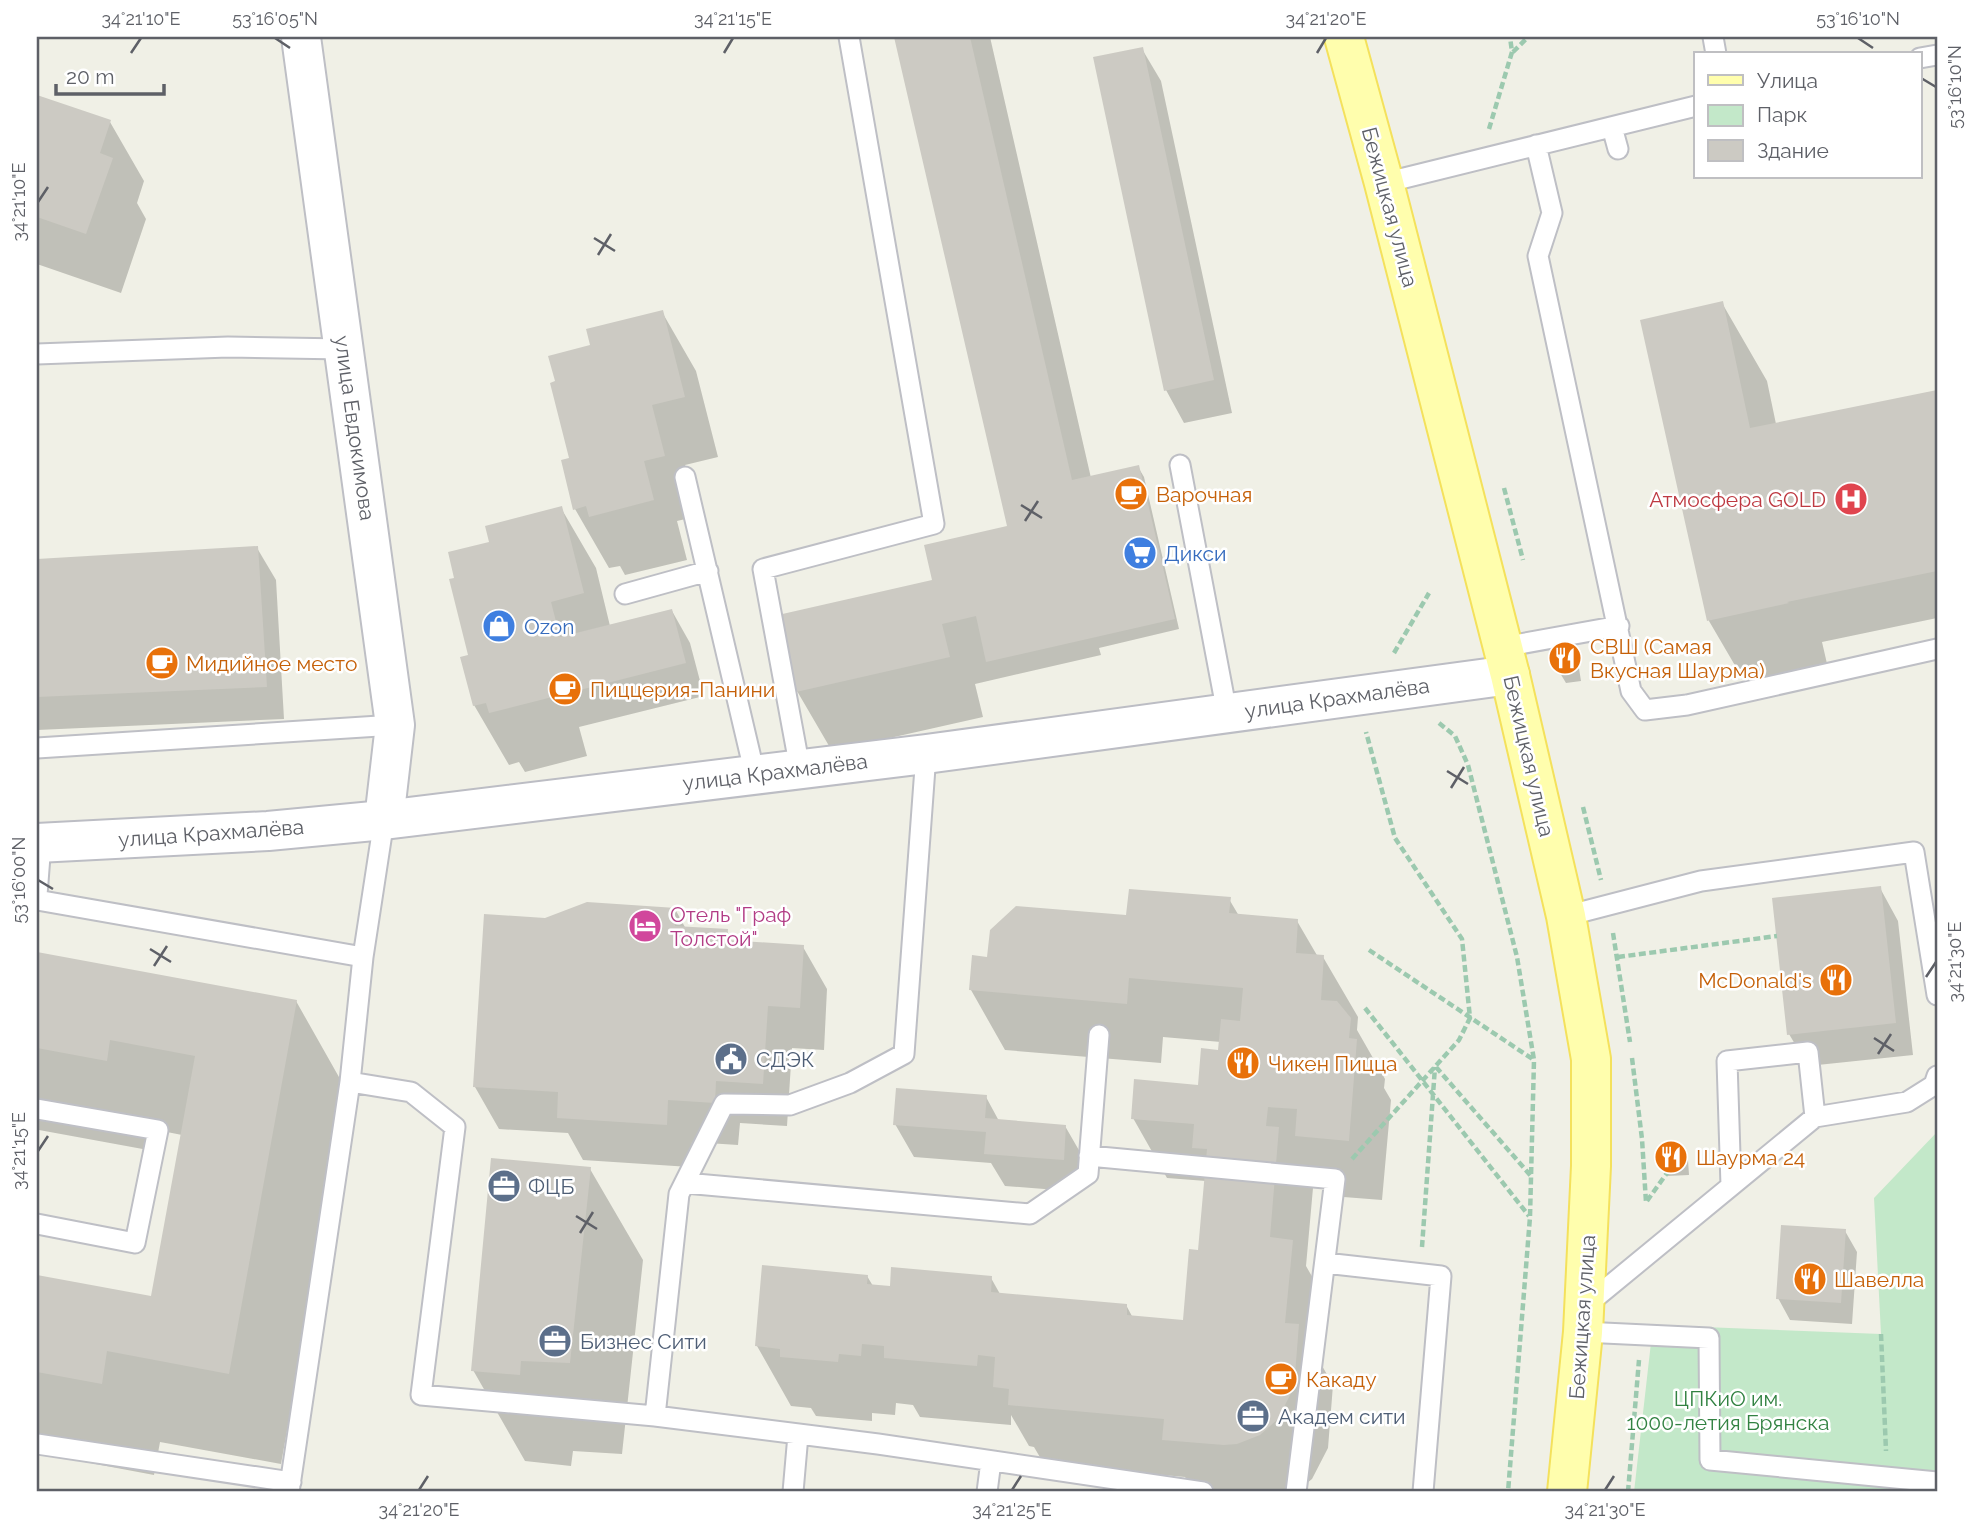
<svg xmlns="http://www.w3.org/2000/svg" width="1974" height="1529" font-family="Raleway,sans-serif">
<rect width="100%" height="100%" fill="#f0f0e6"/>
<path fill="#c3e8c9" d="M 1937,1132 L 1937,1492 L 1634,1492 L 1653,1325 L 1881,1334 L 1874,1198 Z"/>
<path fill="#0003" d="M 896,37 L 990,37 L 1091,478 L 1138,467 L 1144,477 L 1179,629 L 1099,648 L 1101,655 L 975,684 L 983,717 L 832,751 L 797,691 L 934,581 L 1009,527 Z
M 1142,49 L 1161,81 L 1232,413 L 1184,423 L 1166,390 Z
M 37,97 L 110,122 L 144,181 L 137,203 L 146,219 L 121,293 L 37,264 Z
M 1722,303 L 1767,381 L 1776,424 L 1937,391 L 1937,618 L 1822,642 L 1831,681 L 1754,698 L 1709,621 Z
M 662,312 L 696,371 L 718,457 L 685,465 L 698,516 L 677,521 L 687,560 L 625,575 L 620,566 L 609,568 L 575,509 L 571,460 L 592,347 Z
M 561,508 L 596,568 L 610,626 L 672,611 L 690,643 L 704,696 L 579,727 L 587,756 L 525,772 L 519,762 L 509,765 L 474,705 L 471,656 L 457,579 L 491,543 Z
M 257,548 L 276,580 L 284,719 L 37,730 L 37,560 Z
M 1571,645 L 1577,656 L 1581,681 L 1566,683 L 1560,673 Z
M 1880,888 L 1898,921 L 1913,1055 L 1808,1066 L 1789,1034 Z
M 1229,899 L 1239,916 L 1297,921 L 1318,957 L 1323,957 L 1358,1017 L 1357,1030 L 1385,1079 L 1384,1088 L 1391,1100 L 1382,1200 L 1331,1196 L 1315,1167 L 1302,1166 L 1302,1169 L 1313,1188 L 1306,1266 L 1326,1301 L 1321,1364 L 1333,1385 L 1328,1448 L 1312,1479 L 1296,1492 L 1195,1492 L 1185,1477 L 1044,1464 L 1034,1447 L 1029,1446 L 1011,1415 L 1011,1425 L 920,1417 L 913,1405 L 896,1403 L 895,1415 L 872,1413 L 872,1421 L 816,1416 L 811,1408 L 791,1406 L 757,1346 L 867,1276 L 873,1286 L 891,1288 L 991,1278 L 1000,1294 L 1126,1305 L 1133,1318 L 1185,1322 L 1200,1251 L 1206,1181 L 1167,1178 L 1133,1118 L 1200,1087 L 1220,1052 L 1221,1042 L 1163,1037 L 1161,1063 L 1005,1050 L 971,990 L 989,959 L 1128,917 Z
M 675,909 L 686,929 L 727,931 L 733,942 L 803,947 L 827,989 L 824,1050 L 792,1048 L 787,1126 L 740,1123 L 738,1145 L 692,1142 L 690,1167 L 583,1160 L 568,1133 L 499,1129 L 475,1087 L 545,920 Z
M 37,954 L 296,1001 L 348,1093 L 281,1464 L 160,1442 L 154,1475 L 37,1453 L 37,1277 L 153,1298 L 182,1135 L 162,1131 L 159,1152 L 39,1130 L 37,1126 Z
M 986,1097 L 999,1121 L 1065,1126 L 1084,1159 L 1082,1192 L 1005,1186 L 991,1163 L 914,1157 L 895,1124 Z
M 1682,1149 L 1688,1160 L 1689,1175 L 1667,1176 L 1661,1166 Z
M 590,1169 L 643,1260 L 622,1454 L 573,1451 L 571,1466 L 525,1461 L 473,1370 Z
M 1845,1231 L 1857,1252 L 1852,1324 L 1790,1320 L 1778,1298 Z"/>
<path fill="#cccac3" d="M 894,37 L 970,37 L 1072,480 L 1139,465 L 1175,619 L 986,662 L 976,616 L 942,624 L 950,657 L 796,692 L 778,615 L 932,580 L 924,545 L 1007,526 Z
M 1143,47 L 1214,380 L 1164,391 L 1093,57 Z
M 37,95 L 111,120 L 100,153 L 113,158 L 86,234 L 37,217 Z
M 1723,301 L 1750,428 L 1937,390 L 1937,571 L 1787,602 L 1789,603 L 1707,621 L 1640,320 Z
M 663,310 L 685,397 L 652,405 L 665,456 L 644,461 L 654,500 L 589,517 L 586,506 L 573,510 L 561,460 L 569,458 L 550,383 L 555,381 L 548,356 L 590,345 L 586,329 Z
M 562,506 L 584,593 L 551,602 L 560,637 L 672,609 L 686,663 L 489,713 L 486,703 L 473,706 L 460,657 L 468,655 L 449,579 L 454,578 L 448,552 L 489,542 L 485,526 Z
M 258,546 L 267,687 L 37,697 L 37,559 Z
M 1572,643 L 1576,670 L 1559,674 L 1554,647 Z
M 1881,886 L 1896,1023 L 1787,1035 L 1772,898 Z
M 1129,889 L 1231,897 L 1229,913 L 1298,919 L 1296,953 L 1324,955 L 1321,1000 L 1337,1001 L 1351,1018 L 1349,1038 L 1357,1039 L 1349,1141 L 1295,1136 L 1297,1109 L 1268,1107 L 1266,1126 L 1279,1127 L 1270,1237 L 1293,1240 L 1285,1323 L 1299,1324 L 1294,1387 L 1278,1419 L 1260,1435 L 1237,1444 L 1224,1445 L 1162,1440 L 1164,1419 L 1008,1405 L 1009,1389 L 993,1387 L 995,1357 L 978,1355 L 977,1366 L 884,1358 L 884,1346 L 862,1344 L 861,1356 L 839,1354 L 838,1362 L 780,1357 L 780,1349 L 755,1346 L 762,1265 L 868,1275 L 867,1284 L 890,1286 L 891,1267 L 992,1276 L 991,1292 L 1127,1304 L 1127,1315 L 1183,1320 L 1189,1249 L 1198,1250 L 1207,1149 L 1192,1148 L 1194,1124 L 1131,1119 L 1134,1079 L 1198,1085 L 1201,1048 L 1218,1050 L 1221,1019 L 1240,1021 L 1243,988 L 1129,978 L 1127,1004 L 969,990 L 972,955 L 987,957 L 990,930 L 1016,906 L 1126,915 Z
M 587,902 L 676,908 L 675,926 L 728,929 L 727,940 L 804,945 L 800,1008 L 768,1006 L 763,1084 L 716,1081 L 715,1103 L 668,1100 L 667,1125 L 557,1118 L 558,1092 L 473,1087 L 484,914 L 545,918 Z
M 37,952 L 297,1000 L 229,1374 L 107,1351 L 102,1384 L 37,1372 L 37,1275 L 151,1296 L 195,1056 L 110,1040 L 107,1061 L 37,1048 Z
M 896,1088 L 987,1095 L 985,1118 L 1066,1125 L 1064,1160 L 984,1154 L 986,1132 L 893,1125 Z
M 1683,1148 L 1684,1165 L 1660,1166 L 1658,1149 Z
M 491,1158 L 591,1167 L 570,1363 L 521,1361 L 520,1375 L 471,1371 Z
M 1781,1225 L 1846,1229 L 1841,1303 L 1776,1299 Z"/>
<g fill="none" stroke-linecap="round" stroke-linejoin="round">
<defs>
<path id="service" d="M 1713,37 L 1716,54
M 1920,58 L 1937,55
M 1612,127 L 1618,149
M 1536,145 L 1552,213 L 1538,256 L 1631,691 L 1645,710 L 1687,705 L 1937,649
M 1384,183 L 1696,106
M 37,354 L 228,347 L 344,349
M 1180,465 L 1227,713
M 685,477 L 755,775
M 625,594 L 708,571
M 1503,647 L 1619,626
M 37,748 L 395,725
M 800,769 L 763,569 L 934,524 L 849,37
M 37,895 L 41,843
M 37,900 L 363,957
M 1566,916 L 1701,881 L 1914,852 L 1937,995
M 350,1082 L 411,1092 L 455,1127 L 421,1395 L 655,1416 L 878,1444 L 1203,1492
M 37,1109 L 158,1130 L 135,1243 L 37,1224
M 1089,1156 L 1335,1179 L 1296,1492
M 685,1183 L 1030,1214 L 1088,1174 L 1099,1035
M 1731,1186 L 1727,1061 L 1808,1052 L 1815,1117
M 1325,1263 L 1441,1276 L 1423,1492
M 1584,1307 L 1815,1117 L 1907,1102 L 1934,1085 L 1937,1076
M 1583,1332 L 1709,1338 L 1710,1460 L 1937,1482
M 655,1416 L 679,1194 L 724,1104 L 790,1105 L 850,1083 L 904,1054 L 926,754
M 37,1444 L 291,1482
M 289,1492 L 350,1082 L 363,957 L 384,820
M 793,1492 L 798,1435
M 987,1492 L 991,1461"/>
<path id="minor" d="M 301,37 L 395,725 L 384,820"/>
<path id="secondary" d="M 37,843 L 268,831 L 384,820 L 926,754 L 1510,675"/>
<path id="primary" d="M 1344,37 L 1384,183 L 1510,675 L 1566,916 L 1591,1059 L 1591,1166 L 1583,1332 L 1567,1492"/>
</defs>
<use href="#service" stroke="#bebfc5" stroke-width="23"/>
<use href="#minor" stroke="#bebfc5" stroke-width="42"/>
<use href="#secondary" stroke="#bcbdc4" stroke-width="42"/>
<use href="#primary" stroke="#f4e15c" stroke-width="42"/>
<path stroke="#9cc9af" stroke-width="4.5" stroke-dasharray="7 3.5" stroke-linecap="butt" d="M 1513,52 L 1528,37
M 1489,129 L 1512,52 L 1510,37
M 1504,488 L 1523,560
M 1394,653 L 1429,593
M 1439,723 L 1455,736 L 1468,765 L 1517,957 L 1534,1060 L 1530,1217 L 1508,1492
M 1583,807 L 1601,880
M 1613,933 L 1630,1042
M 1369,950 L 1534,1060
M 1618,957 L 1777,936
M 1365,1008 L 1529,1216
M 1632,1058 L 1642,1139 L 1646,1202
M 1436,1067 L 1531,1176
M 1352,1159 L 1459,1040 L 1470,1018 L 1462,939 L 1395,838 L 1366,732
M 1647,1201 L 1672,1166
M 1422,1247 L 1435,1067
M 1881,1334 L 1886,1451
M 1628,1492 L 1639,1360"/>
<use href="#service" stroke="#fff" stroke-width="19"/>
<use href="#minor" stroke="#fff" stroke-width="38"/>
<use href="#secondary" stroke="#fff" stroke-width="38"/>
<use href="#primary" stroke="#fffead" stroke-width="38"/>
</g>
<path fill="none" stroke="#5e6067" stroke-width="2.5" d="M 275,38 L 290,48M 1858,38 L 1873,48M 131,53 L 141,38M 724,53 L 733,38M 1317,53 L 1326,38M 1921,78 L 1936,87M 38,202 L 48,187M 594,238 L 615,251M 598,255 L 611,234M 1021,505 L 1042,518M 1025,521 L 1038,501M 1447,771 L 1468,784M 1451,788 L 1464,767M 38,880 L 53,889M 150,949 L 171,962M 154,966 L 167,946M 1926,977 L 1936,962M 1874,1038 L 1894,1051M 1878,1054 L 1891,1034M 38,1151 L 48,1136M 576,1216 L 597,1229M 580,1233 L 593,1212M 419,1490 L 428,1476M 1012,1490 L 1021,1476M 1605,1490 L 1614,1476"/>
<defs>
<symbol id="cafe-disc" viewBox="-11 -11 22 22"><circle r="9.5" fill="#e8710a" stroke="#fff"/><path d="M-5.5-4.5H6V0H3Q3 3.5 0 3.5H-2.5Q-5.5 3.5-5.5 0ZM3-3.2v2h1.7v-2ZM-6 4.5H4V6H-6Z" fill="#fff"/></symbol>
<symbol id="hospital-disc" viewBox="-11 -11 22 22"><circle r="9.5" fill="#e0444e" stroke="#fff"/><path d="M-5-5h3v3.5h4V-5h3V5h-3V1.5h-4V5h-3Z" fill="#fff"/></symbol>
<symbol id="supermarket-disc" viewBox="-11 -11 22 22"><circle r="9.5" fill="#3f7fe0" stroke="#fff"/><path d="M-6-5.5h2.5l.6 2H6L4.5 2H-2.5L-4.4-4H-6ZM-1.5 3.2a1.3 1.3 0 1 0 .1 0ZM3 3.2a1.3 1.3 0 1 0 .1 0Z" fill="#fff"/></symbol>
<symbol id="shop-disc" viewBox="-11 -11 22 22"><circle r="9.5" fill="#3f7fe0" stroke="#fff"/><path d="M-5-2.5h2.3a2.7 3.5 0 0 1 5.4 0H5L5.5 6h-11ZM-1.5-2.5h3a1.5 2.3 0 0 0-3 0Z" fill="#fff"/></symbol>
<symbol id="restaurant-disc" viewBox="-11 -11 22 22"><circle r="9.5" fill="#e8710a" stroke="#fff"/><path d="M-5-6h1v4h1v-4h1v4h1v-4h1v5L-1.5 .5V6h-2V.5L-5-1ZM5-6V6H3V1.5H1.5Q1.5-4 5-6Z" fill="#fff"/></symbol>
<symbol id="hotel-disc" viewBox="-11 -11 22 22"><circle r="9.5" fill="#d1479c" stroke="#fff"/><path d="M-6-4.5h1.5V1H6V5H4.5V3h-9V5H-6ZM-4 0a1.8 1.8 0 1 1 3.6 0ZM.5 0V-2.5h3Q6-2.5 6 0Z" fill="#fff"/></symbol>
<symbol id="civic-disc" viewBox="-11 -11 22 22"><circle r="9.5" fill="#5c6f8a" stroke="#fff"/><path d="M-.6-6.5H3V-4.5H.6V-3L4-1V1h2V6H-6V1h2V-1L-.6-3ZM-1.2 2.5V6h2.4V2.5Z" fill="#fff"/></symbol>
<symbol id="office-disc" viewBox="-11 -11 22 22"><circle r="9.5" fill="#5c6f8a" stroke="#fff"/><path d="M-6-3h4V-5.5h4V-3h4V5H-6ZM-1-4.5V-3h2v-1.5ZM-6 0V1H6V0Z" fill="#fff"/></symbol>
</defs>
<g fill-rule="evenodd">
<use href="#cafe-disc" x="1112" y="475" width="38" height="38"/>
<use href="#hospital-disc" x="1832" y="480" width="38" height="38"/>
<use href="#supermarket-disc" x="1121" y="534" width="38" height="38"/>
<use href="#shop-disc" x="480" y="607" width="38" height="38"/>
<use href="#restaurant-disc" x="1546" y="639" width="38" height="38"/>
<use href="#cafe-disc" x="143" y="644" width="38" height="38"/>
<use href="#cafe-disc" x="546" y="670" width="38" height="38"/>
<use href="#hotel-disc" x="626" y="907" width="38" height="38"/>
<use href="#restaurant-disc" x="1817" y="961" width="38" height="38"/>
<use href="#civic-disc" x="712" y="1040" width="38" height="38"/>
<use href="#restaurant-disc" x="1224" y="1044" width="38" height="38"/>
<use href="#restaurant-disc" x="1652" y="1138" width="38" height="38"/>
<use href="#office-disc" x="485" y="1167" width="38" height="38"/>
<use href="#restaurant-disc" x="1791" y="1260" width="38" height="38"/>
<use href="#office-disc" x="536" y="1322" width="38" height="38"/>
<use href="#cafe-disc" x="1262" y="1360" width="38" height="38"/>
<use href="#office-disc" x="1234" y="1397" width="38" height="38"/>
</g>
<g text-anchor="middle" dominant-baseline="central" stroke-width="5" stroke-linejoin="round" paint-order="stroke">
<g font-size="21" fill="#5e6067" stroke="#fff">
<text transform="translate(1390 207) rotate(75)">Бежицкая улица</text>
<text transform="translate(355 428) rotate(82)">улица Евдокимова</text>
<text transform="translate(1337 698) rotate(-8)">улица Крахмалёва</text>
<text transform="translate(1529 756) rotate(77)">Бежицкая улица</text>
<text transform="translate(775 772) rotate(-7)">улица Крахмалёва</text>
<text transform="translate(211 833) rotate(-4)">улица Крахмалёва</text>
<text transform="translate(1582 1317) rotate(-86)">Бежицкая улица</text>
</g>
<g font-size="21" fill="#c56008" stroke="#fff" text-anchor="start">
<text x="1156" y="494">Варочная</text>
<text x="1590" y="646">СВШ (Самая<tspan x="1590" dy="24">Вкусная Шаурма)</tspan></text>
<text x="186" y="663">Мидийное место</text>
<text x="590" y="689">Пиццерия-Панини</text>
<text x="1812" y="980" text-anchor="end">McDonald's</text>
<text x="1268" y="1063">Чикен Пицца</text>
<text x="1696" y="1157">Шаурма 24</text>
<text x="1834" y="1279">Шавелла</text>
<text x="1306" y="1379">Какаду</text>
</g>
<g font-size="21" fill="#be3a42" stroke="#fff" text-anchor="end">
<text x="1826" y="499">Атмосфера GOLD</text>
</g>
<g font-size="21" fill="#366cbe" stroke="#fff" text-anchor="start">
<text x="1164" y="553">Дикси</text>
<text x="524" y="626">Ozon</text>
</g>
<g font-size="21" fill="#b23c85" stroke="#fff" text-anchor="start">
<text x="670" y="914">Отель "Граф<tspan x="670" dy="24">Толстой"</tspan></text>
</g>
<g font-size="21" fill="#4e5e75" stroke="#fff" text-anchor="start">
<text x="756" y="1059">СДЭК</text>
<text x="528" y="1186">ФЦБ</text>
<text x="580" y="1341">Бизнес Сити</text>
<text x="1278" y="1416">Академ сити</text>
</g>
<g font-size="21" fill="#328242" stroke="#fff">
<text x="1728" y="1398">ЦПКиО им.<tspan x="1728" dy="24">1000-летия Брянска</tspan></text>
</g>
</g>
<rect width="1974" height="1529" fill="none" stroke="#ffffff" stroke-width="77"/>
<rect x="1694" y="52" width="228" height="126" fill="#ffffff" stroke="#bfbfc2" stroke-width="2"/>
<rect x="1708" y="75" width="35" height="10" fill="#fffead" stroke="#bfbfc2" stroke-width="2"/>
<text x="1757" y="88" font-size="21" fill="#5e6067">Улица</text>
<rect x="1708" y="105" width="35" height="21" fill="#c3e8c9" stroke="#bfbfc2" stroke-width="2"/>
<text x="1757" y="122" font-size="21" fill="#5e6067">Парк</text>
<rect x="1708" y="140" width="35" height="21" fill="#cccac3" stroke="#bfbfc2" stroke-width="2"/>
<text x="1757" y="158" font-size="21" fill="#5e6067">Здание</text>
<path d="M56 84v10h108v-10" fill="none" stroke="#5e6067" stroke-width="3.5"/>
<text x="66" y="84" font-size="21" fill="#5e6067" stroke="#ffffff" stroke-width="5" paint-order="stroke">20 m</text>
<rect x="38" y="38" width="1898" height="1452" fill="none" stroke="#5e6067" stroke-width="2.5"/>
<g font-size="18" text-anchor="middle" fill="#5e6067">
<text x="141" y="25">34°21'10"E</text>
<text x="275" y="25">53°16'05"N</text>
<text x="733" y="25">34°21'15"E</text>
<text x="1326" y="25">34°21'20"E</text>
<text x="1858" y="25">53°16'10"N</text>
<text transform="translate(1955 87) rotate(-90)" y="6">53°16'10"N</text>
<text transform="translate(19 202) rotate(-90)" y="6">34°21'10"E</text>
<text transform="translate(19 880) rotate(-90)" y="6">53°16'00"N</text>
<text transform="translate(1955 962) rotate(-90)" y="6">34°21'30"E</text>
<text transform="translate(19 1151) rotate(-90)" y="6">34°21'15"E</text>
<text x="419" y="1516">34°21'20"E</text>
<text x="1012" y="1516">34°21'25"E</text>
<text x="1605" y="1516">34°21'30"E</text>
</g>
</svg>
